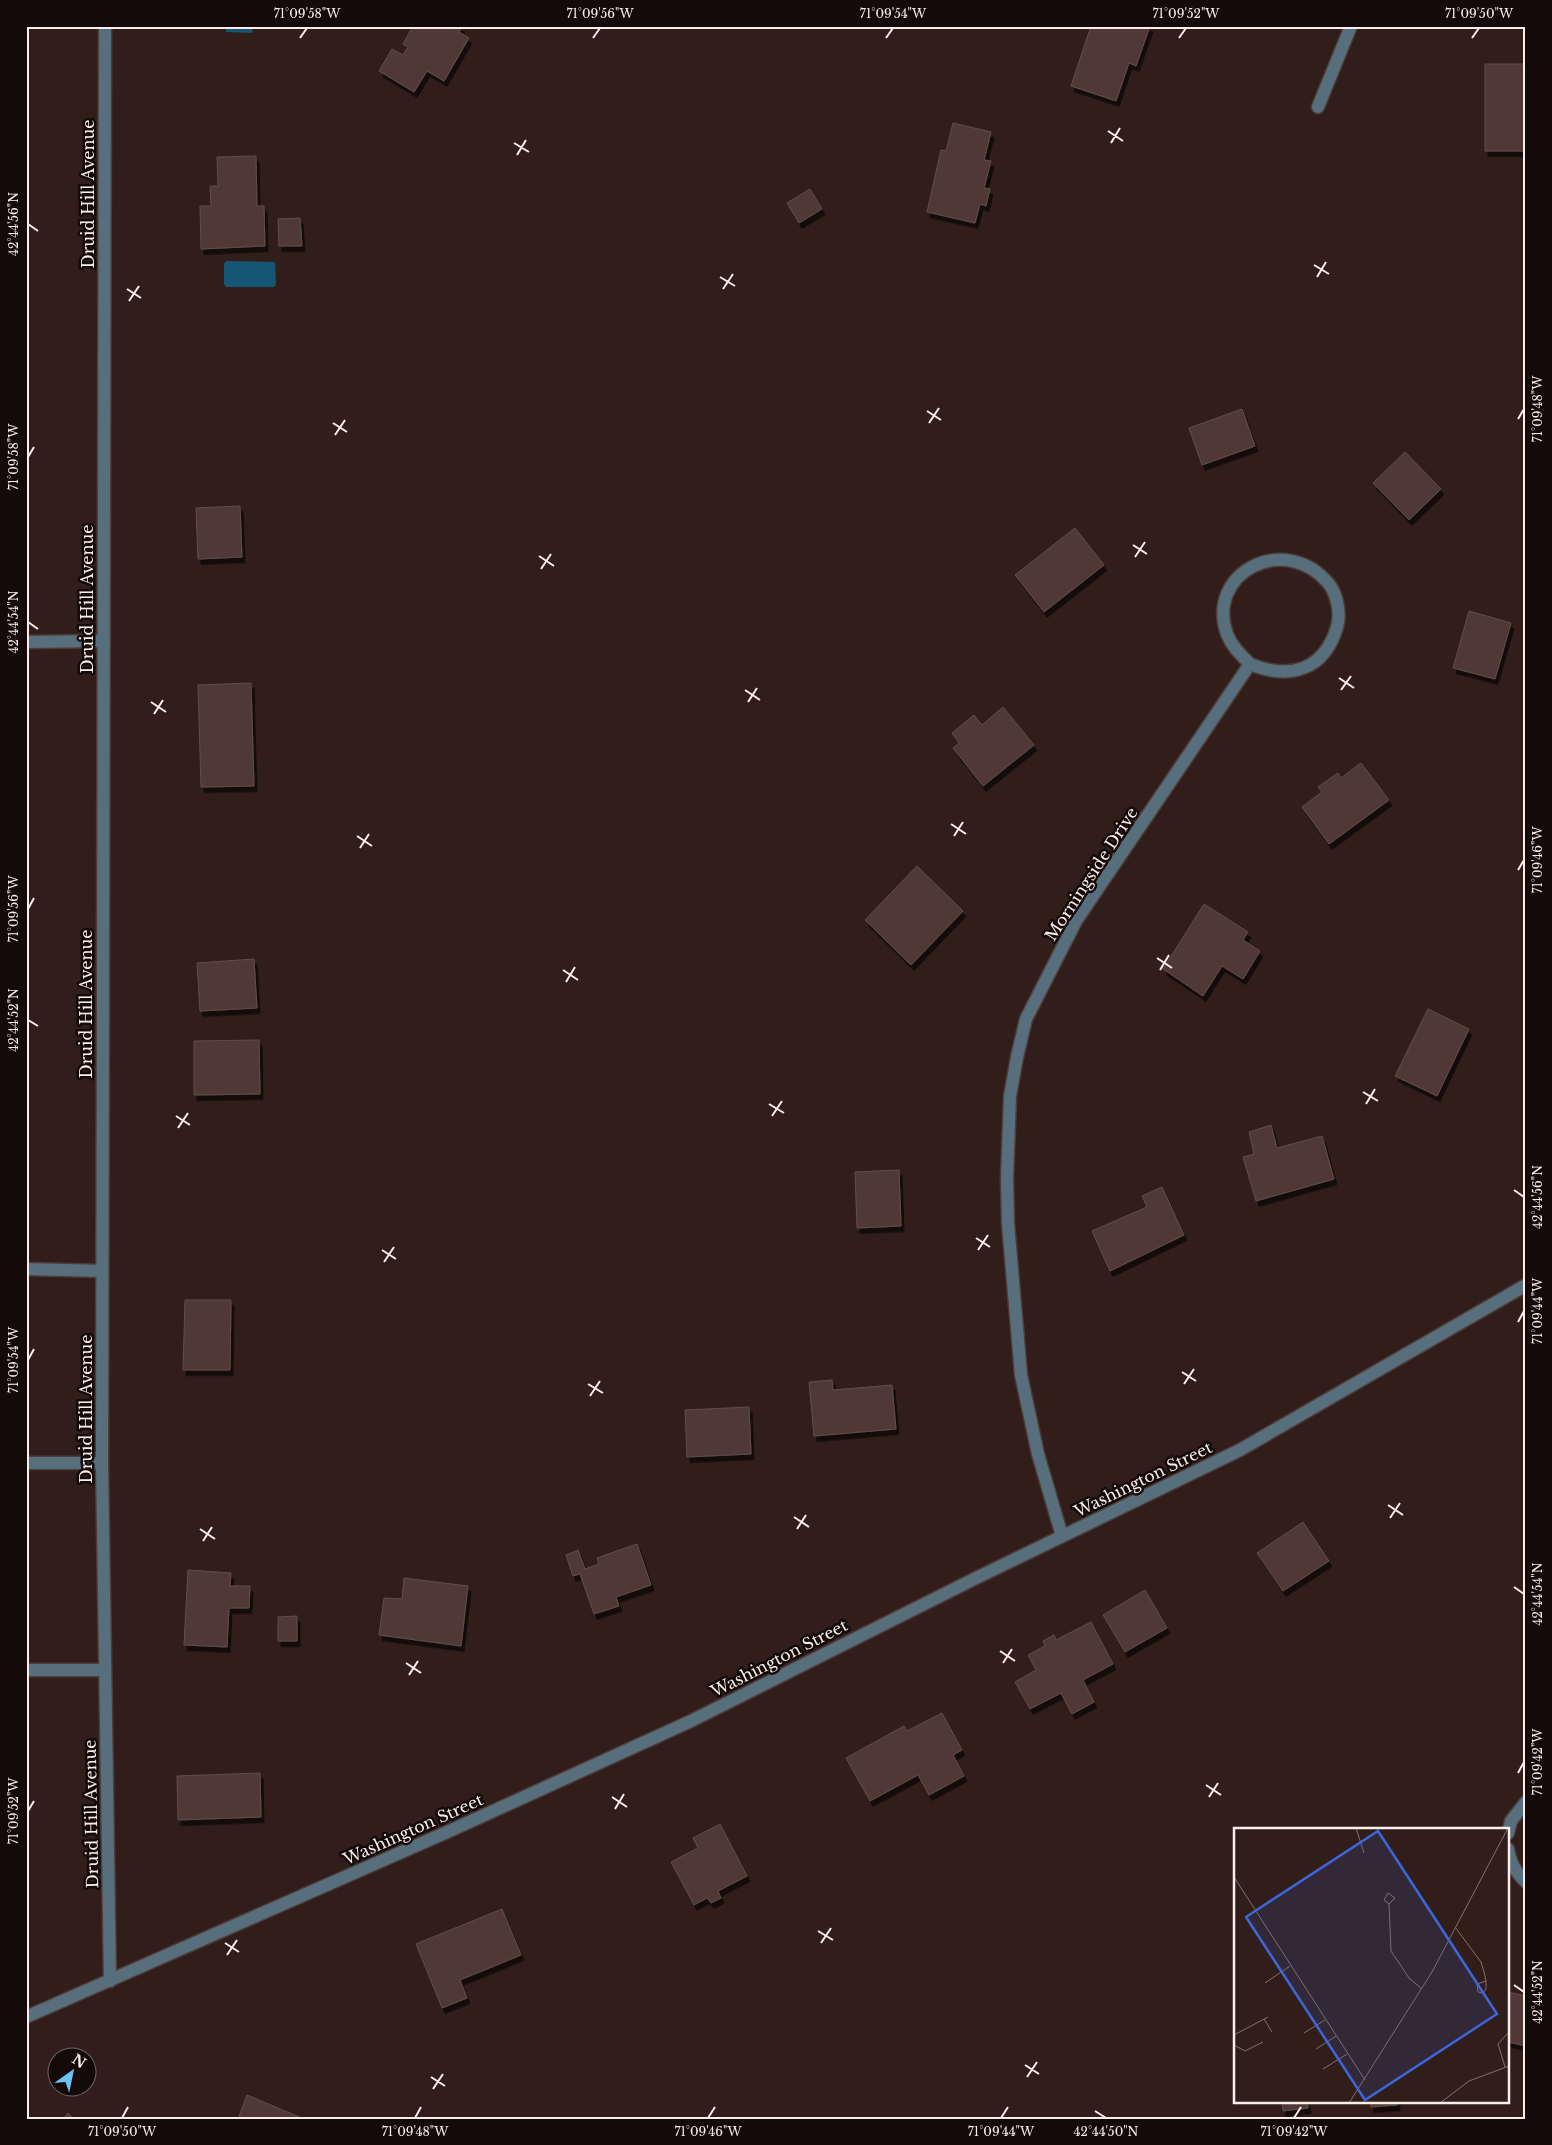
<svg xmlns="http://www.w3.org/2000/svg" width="1552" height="2145" font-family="'Libre Baskerville',serif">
<defs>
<filter id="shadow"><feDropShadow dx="3" dy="5.5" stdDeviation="0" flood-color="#0009"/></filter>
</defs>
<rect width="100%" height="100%" fill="#311e1a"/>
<path fill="#155674" d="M 226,26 L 253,26 L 252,33 L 226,32 Z
M 226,261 L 275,262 L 276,285 L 274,287 L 226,287 L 224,284 L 224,264 Z"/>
<path fill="#4f3935" stroke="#634d48" filter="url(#shadow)" d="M 413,26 L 462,26 L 459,32 L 469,38 L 444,81 L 427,71 L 414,92 L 379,71 L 392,49 L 403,55 L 408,47 L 403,44 Z
M 1091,26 L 1150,26 L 1136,66 L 1129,63 L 1116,101 L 1071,86 Z
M 1485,64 L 1526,64 L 1526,151 L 1485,151 Z
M 953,123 L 991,132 L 984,160 L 991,161 L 984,188 L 990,189 L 986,206 L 980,204 L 975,223 L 927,212 L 941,150 L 946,151 Z
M 256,156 L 257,206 L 264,206 L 265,246 L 201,249 L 200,206 L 211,206 L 210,186 L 218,186 L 217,157 Z
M 810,189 L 822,209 L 799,223 L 787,203 Z
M 300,218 L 302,246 L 279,246 L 278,219 Z
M 1242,409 L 1255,446 L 1202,465 L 1189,428 Z
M 1405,452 L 1441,489 L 1409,520 L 1373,483 Z
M 240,506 L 242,557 L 198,559 L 196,508 Z
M 1075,528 L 1104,565 L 1044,612 L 1015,575 Z
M 1469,611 L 1511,623 L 1495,679 L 1453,668 Z
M 251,683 L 254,786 L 201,787 L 198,685 Z
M 1003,707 L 1034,745 L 983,786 L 953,748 L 959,743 L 952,733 L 974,715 L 982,725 Z
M 1361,763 L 1389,800 L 1329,844 L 1302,807 L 1322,792 L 1318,787 L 1338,773 L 1341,778 Z
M 917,866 L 963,911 L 911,965 L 865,920 Z
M 1204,904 L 1248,932 L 1243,940 L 1260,951 L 1243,979 L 1222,966 L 1203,996 L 1163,969 Z
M 254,959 L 257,1008 L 200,1011 L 197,963 Z
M 1428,1009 L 1469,1029 L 1437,1096 L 1395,1076 Z
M 259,1040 L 260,1094 L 194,1095 L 194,1041 Z
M 1271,1125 L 1277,1148 L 1322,1136 L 1334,1179 L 1256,1201 L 1243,1157 L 1254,1154 L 1249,1132 Z
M 899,1170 L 901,1226 L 857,1228 L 855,1172 Z
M 1162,1187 L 1184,1235 L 1110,1271 L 1092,1231 L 1147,1207 L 1142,1196 Z
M 185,1300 L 231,1300 L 230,1370 L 183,1370 Z
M 832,1380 L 833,1390 L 892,1385 L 896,1429 L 814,1436 L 809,1382 Z
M 749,1407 L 751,1454 L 687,1457 L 685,1410 Z
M 1303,1522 L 1329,1561 L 1283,1591 L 1257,1553 Z
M 637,1544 L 651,1585 L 616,1597 L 619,1606 L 594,1614 L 580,1574 L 573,1576 L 566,1555 L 578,1550 L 585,1569 L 599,1564 L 597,1558 Z
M 188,1570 L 231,1573 L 230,1586 L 250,1586 L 249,1608 L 229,1608 L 227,1647 L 184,1645 Z
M 404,1578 L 468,1586 L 461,1646 L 379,1635 L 384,1598 L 402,1599 Z
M 1145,1590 L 1167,1628 L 1125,1652 L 1103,1615 Z
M 297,1616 L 297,1641 L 278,1641 L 278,1617 Z
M 1091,1622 L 1113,1664 L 1083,1680 L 1094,1702 L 1072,1714 L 1061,1693 L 1030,1709 L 1015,1682 L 1036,1670 L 1028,1655 L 1045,1646 L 1043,1641 L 1054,1635 L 1056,1640 Z
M 942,1713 L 962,1750 L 953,1755 L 964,1776 L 929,1795 L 918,1775 L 870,1801 L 846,1758 L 904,1726 L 907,1731 Z
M 260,1773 L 261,1817 L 178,1820 L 177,1776 Z
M 720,1824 L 747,1876 L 718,1891 L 721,1898 L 711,1903 L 707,1898 L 694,1905 L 671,1862 L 698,1848 L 693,1838 Z
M 502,1909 L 521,1955 L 460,1980 L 467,1998 L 442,2008 L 416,1944 Z
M 1508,1992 L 1526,1996 L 1526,2046 L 1508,2042 Z
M 247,2095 L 304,2119 L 238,2119 Z
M 1282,2101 L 1307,2101 L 1308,2108 L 1283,2111 Z
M 1370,2101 L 1397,2101 L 1397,2105 L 1371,2107 Z
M 68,2113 L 74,2119 L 63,2119 Z"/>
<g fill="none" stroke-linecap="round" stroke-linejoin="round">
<defs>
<path id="minor" d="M 105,26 L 102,1463 L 110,1981
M 1318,107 L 1351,26
M 26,642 L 103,641
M 26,1269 L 102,1271
M 26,1463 L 102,1463
M 1062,1536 L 1038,1454 L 1021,1375 L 1008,1223 L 1007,1179 L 1010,1096 L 1017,1057 L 1026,1019 L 1076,921 L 1250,664 C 1289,680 1324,671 1337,627 C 1341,614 1337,594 1329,584 C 1285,531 1205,573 1227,634 C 1232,647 1241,655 1250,664
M 26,1670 L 105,1670
M 1508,1833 L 1511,1821 L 1526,1802
M 1508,1849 C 1510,1863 1516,1873 1526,1882
M 26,2017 L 445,1833 L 691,1721 L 974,1579 L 1240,1450 L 1526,1285"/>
</defs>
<use href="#minor" stroke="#4d3b37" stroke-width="15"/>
<use href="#minor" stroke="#576f7d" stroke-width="12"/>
</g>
<path fill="none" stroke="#fbedea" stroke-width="2" d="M 300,38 L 307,28M 593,38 L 600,28M 886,38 L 893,28M 1179,38 L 1186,28M 1472,38 L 1479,28M 1108,131 L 1123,141M 514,143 L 529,152M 1111,143 L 1120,128M 517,155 L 526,140M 28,224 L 38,231M 1314,265 L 1329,274M 720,277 L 735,286M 1317,277 L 1326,262M 127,289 L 141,298M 723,289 L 733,274M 129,301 L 139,286M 927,411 L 941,420M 1518,419 L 1524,409M 333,423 L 347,432M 929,423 L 939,408M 335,435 L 345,420M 28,457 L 34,447M 1133,545 L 1147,554M 539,556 L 554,566M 1135,557 L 1145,542M 541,569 L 551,554M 28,622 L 38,629M 1339,678 L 1354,688M 745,690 L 760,700M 1341,690 L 1351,676M 151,702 L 166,712M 748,702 L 757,688M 154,714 L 163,700M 951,824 L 966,834M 357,836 L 372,846M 954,836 L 963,822M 360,848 L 369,834M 1518,870 L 1524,860M 28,909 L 34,898M 1157,958 L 1172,968M 563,970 L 578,980M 1160,970 L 1169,955M 566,982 L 575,967M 28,1020 L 38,1026M 1363,1092 L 1378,1101M 769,1104 L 784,1113M 1366,1104 L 1375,1089M 176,1116 L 190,1125M 772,1116 L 782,1101M 178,1128 L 188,1113M 1514,1190 L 1524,1197M 976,1238 L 990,1247M 382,1250 L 396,1259M 978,1250 L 988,1235M 384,1262 L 394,1247M 1518,1322 L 1524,1311M 28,1360 L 34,1349M 1182,1372 L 1196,1381M 588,1384 L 603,1393M 1184,1384 L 1194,1369M 590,1396 L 600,1381M 1388,1505 L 1403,1515M 794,1517 L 809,1527M 1390,1518 L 1400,1503M 200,1529 L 215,1539M 797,1529 L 806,1515M 203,1541 L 212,1527M 1514,1587 L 1524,1594M 1000,1651 L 1015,1661M 406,1663 L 421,1673M 1003,1663 L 1012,1649M 409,1675 L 418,1661M 1518,1773 L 1524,1762M 1206,1785 L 1221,1795M 612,1797 L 627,1807M 1209,1797 L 1218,1783M 615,1809 L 624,1794M 28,1811 L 34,1801M 818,1931 L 833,1940M 225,1943 L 239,1952M 821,1943 L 831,1928M 227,1955 L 237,1940M 1514,1985 L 1524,1992M 1025,2065 L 1039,2074M 431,2077 L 445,2086M 1027,2077 L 1037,2062M 433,2089 L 443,2074M 1095,2111 L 1106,2118M 122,2118 L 128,2107M 415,2118 L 421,2107M 708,2118 L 715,2107M 1001,2118 L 1008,2107M 1294,2118 L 1301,2107"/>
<g text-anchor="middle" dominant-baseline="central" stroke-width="5" stroke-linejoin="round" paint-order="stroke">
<g font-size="16" fill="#fbedea" stroke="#130a09">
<text transform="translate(88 194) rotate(-90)">Druid Hill Avenue</text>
<text transform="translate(87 599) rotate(-90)">Druid Hill Avenue</text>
<text transform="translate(1091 874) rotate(-57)">Morningside Drive</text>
<text transform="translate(86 1004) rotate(-90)">Druid Hill Avenue</text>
<text transform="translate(86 1409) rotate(-90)">Druid Hill Avenue</text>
<text transform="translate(1143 1479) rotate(-26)">Washington Street</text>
<text transform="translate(779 1658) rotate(-27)">Washington Street</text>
<text transform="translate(91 1814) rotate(-91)">Druid Hill Avenue</text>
<text transform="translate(413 1829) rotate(-24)">Washington Street</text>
</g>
</g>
<g transform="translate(1234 1828)">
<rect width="275" height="275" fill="#311e1a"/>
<path fill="none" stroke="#82716d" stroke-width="1" d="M 122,0 L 130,25M 0,49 L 131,252M 155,76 L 150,72 L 154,65 L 161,70 L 155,76 L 157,123 L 175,150 L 188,161M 221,99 L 247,134 L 250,144 L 252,153 L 252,161 L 249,165 L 244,164 L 243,156 L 252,153M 31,155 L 56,138M 30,191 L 38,204M 70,205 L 91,192M 0,207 L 34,189M 0,217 L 11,223 L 29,214M 82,221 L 102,208M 271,239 L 264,216 L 275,204M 89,241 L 113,226M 115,275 L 198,144 L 274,0M 206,275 L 235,253 L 275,238"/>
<path fill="#3e66db" fill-opacity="0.15" stroke="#3e66db" stroke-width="2.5" d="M 144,3 L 263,186 L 131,272 L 12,89 Z"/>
<rect width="275" height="275" fill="none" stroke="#fbedea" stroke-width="2.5"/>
</g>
<rect width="1552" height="2145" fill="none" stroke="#130a09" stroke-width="55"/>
<g transform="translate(72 2072) rotate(33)"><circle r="24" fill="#130a09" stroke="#706563"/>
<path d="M0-4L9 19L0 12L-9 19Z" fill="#6ac3f1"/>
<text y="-8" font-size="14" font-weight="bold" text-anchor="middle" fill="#fbedea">N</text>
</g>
<rect x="28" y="28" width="1496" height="2090" fill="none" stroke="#fbedea" stroke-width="2"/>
<g font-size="12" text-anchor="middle" fill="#fbedea">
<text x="307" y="18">71°09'58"W</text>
<text x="600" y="18">71°09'56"W</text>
<text x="893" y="18">71°09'54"W</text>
<text x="1186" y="18">71°09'52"W</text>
<text x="1479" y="18">71°09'50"W</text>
<text transform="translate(14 224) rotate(-90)" y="4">42°44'56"N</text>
<text transform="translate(1538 409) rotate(-90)" y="4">71°09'48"W</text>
<text transform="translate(14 457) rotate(-90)" y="4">71°09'58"W</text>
<text transform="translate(14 622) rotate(-90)" y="4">42°44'54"N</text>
<text transform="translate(1538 860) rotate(-90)" y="4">71°09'46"W</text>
<text transform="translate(14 909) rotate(-90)" y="4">71°09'56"W</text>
<text transform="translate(14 1020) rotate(-90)" y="4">42°44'52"N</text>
<text transform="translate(1538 1197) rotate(-90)" y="4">42°44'56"N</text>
<text transform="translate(1538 1311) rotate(-90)" y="4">71°09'44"W</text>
<text transform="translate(14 1360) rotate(-90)" y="4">71°09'54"W</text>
<text transform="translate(1538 1594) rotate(-90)" y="4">42°44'54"N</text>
<text transform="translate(1538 1762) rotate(-90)" y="4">71°09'42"W</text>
<text transform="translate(14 1811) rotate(-90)" y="4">71°09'52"W</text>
<text transform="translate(1538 1992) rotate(-90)" y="4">42°44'52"N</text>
<text x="122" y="2136">71°09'50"W</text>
<text x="415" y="2136">71°09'48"W</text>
<text x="708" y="2136">71°09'46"W</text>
<text x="1001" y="2136">71°09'44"W</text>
<text x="1106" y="2136">42°44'50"N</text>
<text x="1294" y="2136">71°09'42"W</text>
</g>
</svg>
